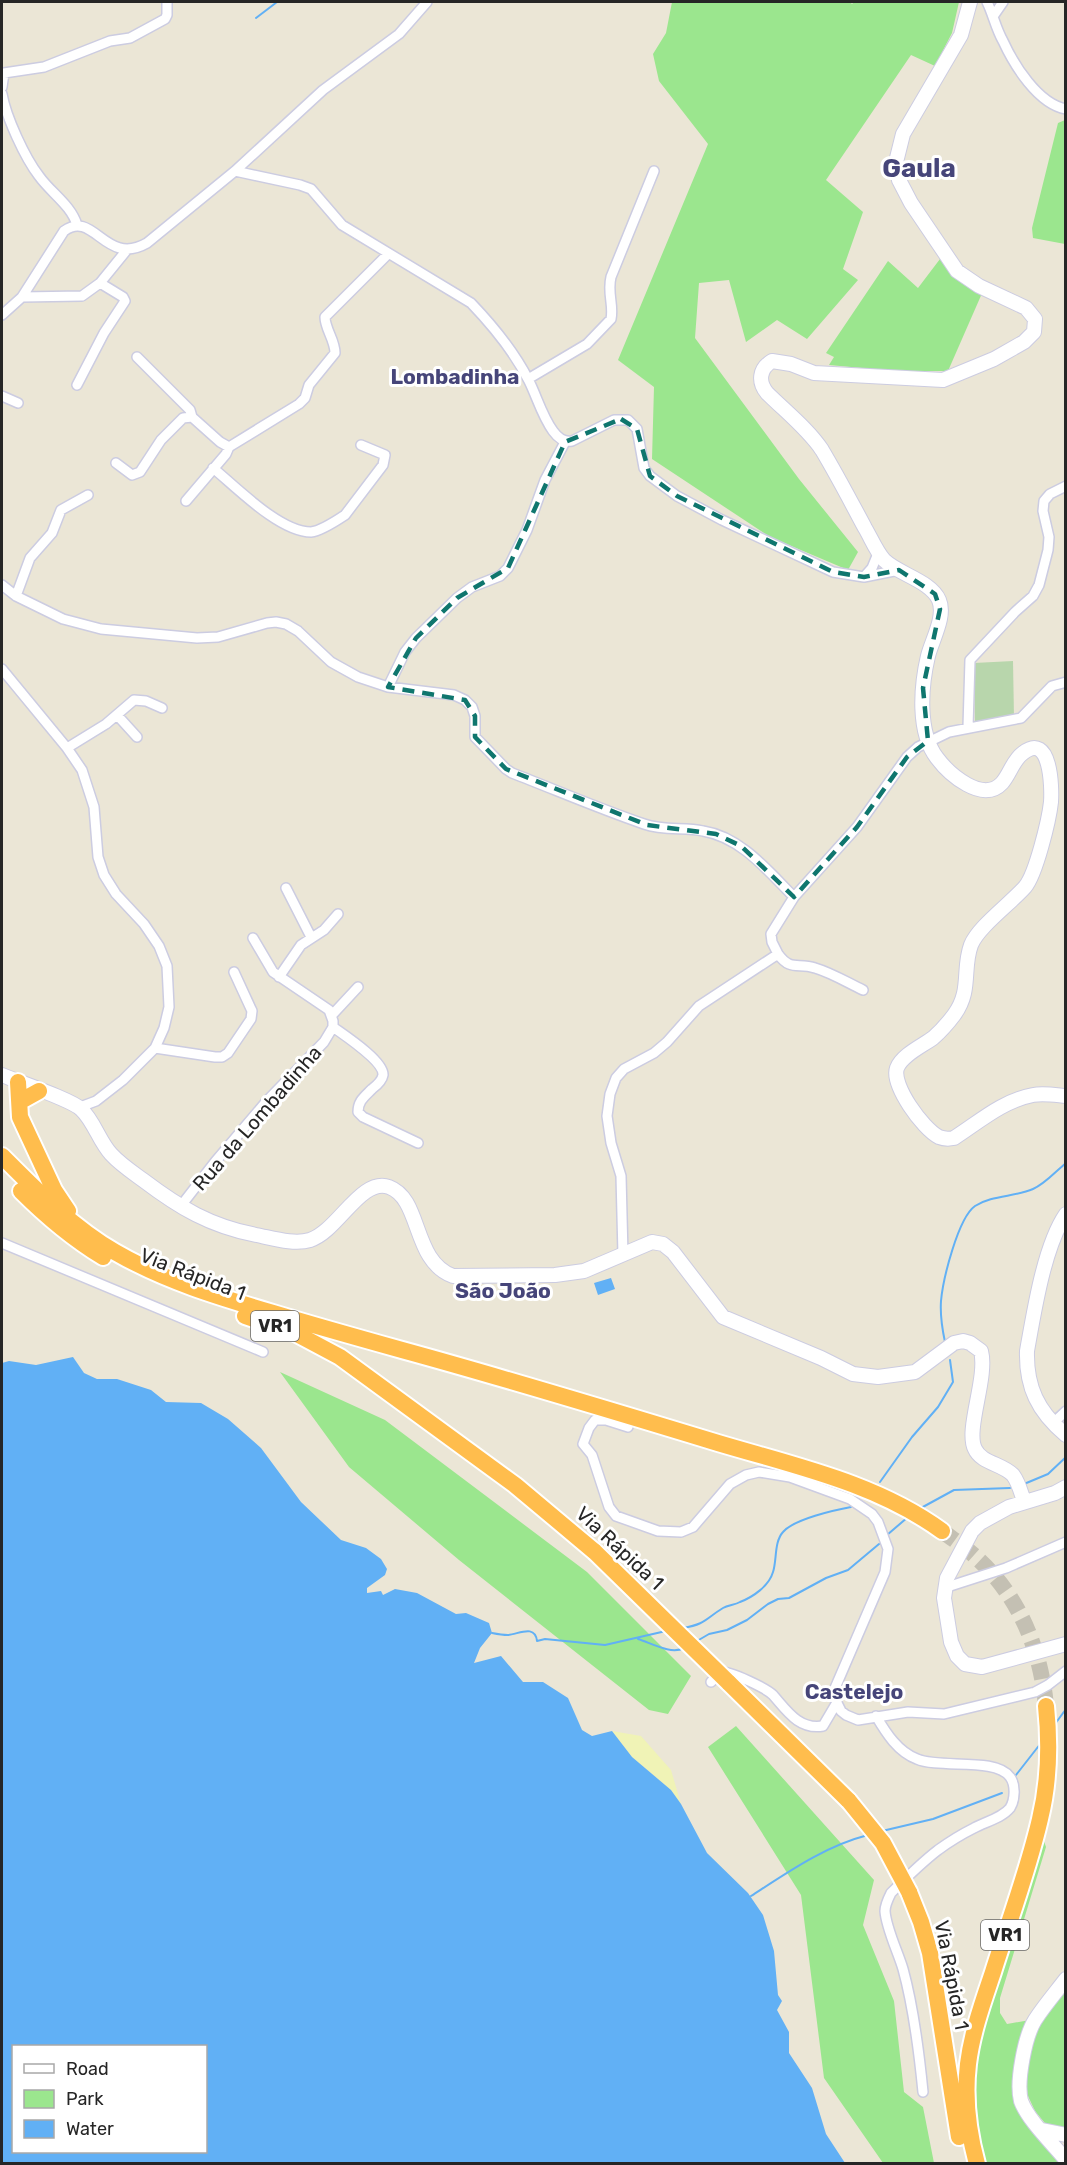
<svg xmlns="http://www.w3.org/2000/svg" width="1067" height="2165" font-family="Rubik,sans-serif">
<rect width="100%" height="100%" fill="#ebe6d6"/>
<path fill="#9be68e" d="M 672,2 L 850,2 L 852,4 L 854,2 L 959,2 L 952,33 L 935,66 L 911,55 L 826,180 L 863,212 L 843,269 L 858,280 L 807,339 L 777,320 L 746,342 L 729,280 L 699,283 L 695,338 L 799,479 L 858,552 L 848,570 L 770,537 L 652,459 L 654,387 L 618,360 L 708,144 L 659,81 L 653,54 L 666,33 Z
M 1065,120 L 1066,120 L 1065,244 L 1033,238 L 1032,228 L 1058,123 Z
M 940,259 L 961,279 L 983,291 L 948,371 L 895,371 L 829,365 L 834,357 L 826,353 L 888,261 L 918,288 Z
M 280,1372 L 385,1420 L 587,1572 L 691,1676 L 668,1714 L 649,1710 L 459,1560 L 349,1467 Z
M 736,1726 L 874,1880 L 863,1925 L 894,2001 L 904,2092 L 923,2107 L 934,2163 L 883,2163 L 824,2078 L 801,1895 L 708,1747 Z
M 1043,1838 L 1046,1847 L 1000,1998 L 1000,2013 L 1007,2024 L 1030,2020 L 1020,2092 L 1065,2163 L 986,2164 C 972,2120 972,2093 977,2048 Z
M 1065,1980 L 1065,2129 L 1049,2128 L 1035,2111 L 1028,2096 L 1025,2077 L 1034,2031 Z"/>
<path fill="#f0f3b6" d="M 612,1731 L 641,1736 L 671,1770 L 681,1804 L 671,1790 L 632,1757 Z"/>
<path fill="#b8d6ac" d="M 1013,661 L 1014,718 L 975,723 L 974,663 Z"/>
<path fill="#61b0f5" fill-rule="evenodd" d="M 611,1278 L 615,1289 L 598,1295 L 594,1283 Z
M 73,1357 L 84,1373 L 97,1379 L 117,1379 L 151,1390 L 166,1402 L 201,1403 L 228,1419 L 261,1448 L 301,1502 L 341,1540 L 366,1548 L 381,1559 L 387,1569 L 385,1575 L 367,1588 L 367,1593 L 381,1591 L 383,1595 L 395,1589 L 417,1593 L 456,1614 L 466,1613 L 489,1623 L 492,1633 L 480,1648 L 474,1663 L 501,1656 L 523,1682 L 543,1682 L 568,1698 L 582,1730 L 592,1736 L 612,1731 L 632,1757 L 671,1790 L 681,1804 L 707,1853 L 748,1893 L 763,1915 L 774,1951 L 778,1995 L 782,2001 L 777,2010 L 789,2032 L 789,2053 L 812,2088 L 826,2134 L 845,2163 L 2,2163 L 2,1363 L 9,1361 L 36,1365 ZM 206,2046 L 206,2152 L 14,2152 L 14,2046 Z"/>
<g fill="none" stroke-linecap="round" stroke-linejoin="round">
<path stroke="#61b0f5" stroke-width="2" d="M 256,18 L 277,2
M 945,1342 C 942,1328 940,1315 941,1301 C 943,1279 958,1218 975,1206 C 992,1195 1015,1197 1033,1189 C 1045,1184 1056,1171 1066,1163
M 880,1482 L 912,1437 L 938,1407 L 953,1382 L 950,1360
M 1024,1484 L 1048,1474 L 1066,1457
M 921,1508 L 954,1490 L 1010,1488
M 887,1535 L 908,1517
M 683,1628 C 706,1624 705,1619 723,1608 C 728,1605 735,1605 740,1602 C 753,1597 769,1586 773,1572 C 777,1560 774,1542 783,1532 C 794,1519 835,1510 851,1507
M 492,1633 C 497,1634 503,1635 508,1635 C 519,1634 535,1624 537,1641 L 545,1639 L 605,1645 L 666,1631
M 638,1639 C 651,1643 671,1655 684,1648
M 697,1641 L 709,1634 L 727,1630 L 747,1620 L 768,1604 L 778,1599 L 789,1598 L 826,1578 L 848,1570 L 879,1544
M 1055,1724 L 1066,1709
M 1016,1775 L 1041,1743
M 882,1831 L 933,1819 L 1002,1793
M 751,1896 C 788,1872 825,1846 868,1835"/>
<path stroke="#c4c0b3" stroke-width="16" stroke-dasharray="16 8" stroke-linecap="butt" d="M 942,1531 C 954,1540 968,1549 979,1560 C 1020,1598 1041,1651 1046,1706"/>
<defs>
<path id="street" d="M 987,2 C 993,14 996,29 1003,41 C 1014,65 1038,104 1066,109
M 994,15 L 1003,2
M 2,87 L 4,73 L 44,67 L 110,41 L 130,38 L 165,19 L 167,15 L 167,2
M 2,94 C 6,117 25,158 39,176 C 51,193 71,205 77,225
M 235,171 L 300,185 L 311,189 L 342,225 L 471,303 C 493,326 515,353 529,381 C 537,397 542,416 553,431 C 558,438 563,442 572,441 L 614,420 L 628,420 L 637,429 L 644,468 L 650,476 L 677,496 L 722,520 L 833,572 L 864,577 L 899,570
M 22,297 L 82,296 L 100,283 L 126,251
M 2,315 L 22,297 L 64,231 C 94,209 105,267 147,243 L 235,171 L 323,90 L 399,34 L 427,2
M 137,357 L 190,410 L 192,417
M 528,379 L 587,344 L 611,319 C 614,305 607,293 611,277 L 654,171
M 77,385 L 104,333 L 125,301 L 123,297 L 100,283
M 2,396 L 18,403
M 116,463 L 132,475 L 140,472 L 161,440 L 183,418 L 192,417 L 220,442 L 229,447 L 299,404 L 305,398 L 309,385 L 335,353 C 335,340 325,329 325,317 L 388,254
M 213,468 C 237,488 280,532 311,532 C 321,531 336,521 345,515 L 383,465 L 385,455 L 361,445
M 186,501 L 226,454 L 229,447
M 864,577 L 872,568 L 879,551
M 2,585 L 16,596 L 63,619 L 101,629 L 197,638 L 218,637 L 267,623 L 276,622 L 286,624 L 298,631 L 331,662 L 358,677 L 388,687 L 454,695 L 465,700 L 472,707 L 475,716 L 475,737 L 506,769 L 512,773 C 556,790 600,809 644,824 C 664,831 684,827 703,831 C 741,837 768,871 794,897 L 857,827 L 907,757 L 918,747 L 949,732 L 1021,718 L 1052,686 L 1066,682
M 16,596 L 30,558 L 52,533 L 61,510 L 88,495
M 2,669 L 67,748 L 82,770 L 94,807 L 98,857 L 104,875 L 116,894 L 144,924 L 159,946 L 167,966 L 169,1007 L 164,1028 L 155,1048 L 123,1080 L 96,1101 L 80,1107
M 388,687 L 405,652 L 416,638 L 457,598 L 472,587 L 500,576 L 508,568 L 527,530 L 545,480 L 565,442
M 117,715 L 137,737
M 968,727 L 970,660 L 1015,612 L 1033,596 L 1039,585 L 1048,550 L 1049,537 L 1043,511 L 1044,501 L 1050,494 L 1066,486
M 67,748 L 106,724 L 134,700 L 146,701 L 162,708
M 286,888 L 311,937
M 778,954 C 791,972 798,962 815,968 C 832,973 848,983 863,990
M 279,977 L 301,945 L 324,930 L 338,914
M 332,1015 L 358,987
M 333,1027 C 344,1035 384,1061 383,1075 C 382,1081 376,1086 372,1089 C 364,1097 358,1101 358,1112 L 363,1117 L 418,1143
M 155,1048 L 215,1057 L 222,1057 L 228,1053 L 251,1019 L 252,1011 L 234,972
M 180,1207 L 215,1162 L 266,1102 L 324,1042 L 333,1027 L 333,1021 L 329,1010 L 273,972 L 253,938
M 2,1243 L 263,1352
M 623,1255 L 621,1176 L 611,1143 L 607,1116 L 610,1094 L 616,1078 L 624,1069 L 654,1053 L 667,1042 L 699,1006 L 778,954 L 772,942 L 771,934 L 794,897
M 1052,1424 L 1066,1411
M 628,1427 L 606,1420 L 595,1420 L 589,1428 L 583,1444 L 592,1455 L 609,1507 L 616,1516 L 658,1531 L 681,1532 L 693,1527 L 730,1484 L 746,1475 L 759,1472 L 790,1477 L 850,1499 L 872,1514 L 878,1522 L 888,1549 L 885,1572 L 835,1688 L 835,1699 L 841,1711 L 846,1715 L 858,1720 L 908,1712 L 944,1714 L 1035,1692 L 1048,1685 L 1066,1671
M 944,1588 L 1006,1568 L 1066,1542
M 711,1682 L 721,1672 C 730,1671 766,1688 773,1695 C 787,1711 799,1730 823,1726 L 836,1704
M 876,1716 C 886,1733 898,1752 917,1759 C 940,1769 996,1757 1010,1777 C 1016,1785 1015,1800 1010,1808 C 1002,1818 985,1822 974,1828 C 962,1834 949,1842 938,1850 C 921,1863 906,1878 891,1893 C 888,1899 885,1905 885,1911 C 886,1928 898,1952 903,1969 C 914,2009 919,2051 923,2092"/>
<path id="secondary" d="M 970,2 L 961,35 L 903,134 L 896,162 L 899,180 L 911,203 L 957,271 L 979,286 L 1026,308 L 1035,319 L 1034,332 L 1024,342 L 994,359 L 943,380 L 814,373 L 791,364 L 772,361 C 759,369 758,382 767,393 C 785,411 808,429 822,450 C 837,475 851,502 865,528 C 871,538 876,551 884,560 C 898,574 931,581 939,600 C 946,616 932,640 928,656 C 921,686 917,732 937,758 C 949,774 983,804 1002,783 C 1010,774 1013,760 1023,753 C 1051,731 1052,788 1051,802 C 1049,820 1036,874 1025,887 C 1011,903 978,927 971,945 C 962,969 972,991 954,1015 C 948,1023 941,1031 933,1038 C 922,1046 902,1055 897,1068 C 891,1085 923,1129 939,1137 C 944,1139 949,1139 954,1138 C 979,1122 1002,1101 1033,1095 C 1043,1093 1055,1095 1066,1096
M 2,1075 C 18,1082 70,1099 81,1109 C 94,1121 99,1141 111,1154 C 120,1164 132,1172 143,1180 C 180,1208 210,1226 256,1235 C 272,1238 294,1245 310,1240 C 338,1231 361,1177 389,1187 C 422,1199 412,1261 453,1276 L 555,1275 L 584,1271 L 652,1242 L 663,1244 L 673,1252 L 723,1317 L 821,1358 L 853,1374 L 878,1377 L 915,1372 L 954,1343 L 963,1341 L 970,1343 L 981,1351 C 988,1377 965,1430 975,1449 C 981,1463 1003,1464 1013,1475 C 1019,1483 1021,1493 1024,1501
M 1066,1214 C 1044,1246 1034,1312 1027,1351 C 1026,1387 1038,1412 1066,1435
M 1066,1487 L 1055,1493 L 1009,1507 L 980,1523 L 972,1531 L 947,1578 L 944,1598 L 951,1642 L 957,1656 L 965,1664 L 982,1667 L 1066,1644
M 1066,1979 C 1056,1992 1044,2006 1035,2020 C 1025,2036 1016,2082 1021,2101 C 1028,2120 1052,2143 1066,2160
M 1042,2130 L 1066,2135"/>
<path id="highway" d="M 18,1082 L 20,1117 L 54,1190 L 68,1211
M 21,1101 L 39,1091
M 2,1156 C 37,1191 72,1227 115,1252 C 165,1281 219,1297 273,1313 C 316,1326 359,1338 402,1350 C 508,1379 613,1411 718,1443 C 795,1466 876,1483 942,1531
M 21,1191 C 46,1216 72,1238 103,1257
M 245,1316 L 295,1333 L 340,1357 L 515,1485 L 595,1552
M 728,1682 L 849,1801
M 909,1892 L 921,1922 L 930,1953 L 959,2137
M 977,2164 C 968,2131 964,2098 968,2064 C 972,2032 983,2002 993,1972 C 1009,1921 1028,1871 1040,1819 C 1049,1782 1050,1744 1046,1706"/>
</defs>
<use href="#street" stroke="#cccce1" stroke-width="12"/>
<use href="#secondary" stroke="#cccce1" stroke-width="16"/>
<use href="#highway" stroke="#fff" stroke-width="20"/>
<use href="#street" stroke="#fff" stroke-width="9"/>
<use href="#secondary" stroke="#fff" stroke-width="14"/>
<use href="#highway" stroke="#ffbd4d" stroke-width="16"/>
<defs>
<path id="highway-bridge" d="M 595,1552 L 728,1682
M 849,1801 L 883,1843 L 909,1892"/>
</defs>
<use href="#highway-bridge" stroke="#fff" stroke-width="20" stroke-linecap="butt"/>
<use href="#highway-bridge" stroke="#ffbd4d" stroke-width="16"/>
</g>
<path fill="none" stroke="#0f766e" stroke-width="4.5" stroke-dasharray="12 8" stroke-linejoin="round" d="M 621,419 L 637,429 L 650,476 L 677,496 L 833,572 L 864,577 L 899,570 L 935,594 L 940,609 L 923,688 L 928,741 L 907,757 L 857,827 L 794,897 L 741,846 L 716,834 L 647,825 L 506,769 L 475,737 L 475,716 L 465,700 L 388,687 L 416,638 L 457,598 L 508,568 L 565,442 Z"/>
<g text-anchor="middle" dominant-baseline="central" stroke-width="6" stroke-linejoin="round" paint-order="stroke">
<g fill="#fff" stroke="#676767" stroke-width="1.5">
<rect x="251" y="1311" width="48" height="30" rx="4.5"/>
<rect x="981" y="1920" width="48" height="30" rx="4.5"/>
</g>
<g font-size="18" font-weight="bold" fill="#262626">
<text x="275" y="1326">VR1</text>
<text x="1005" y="1935">VR1</text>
</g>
<g font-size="20" fill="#262626" stroke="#fff">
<text transform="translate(257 1118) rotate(-49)">Rua da Lombadinha</text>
<text transform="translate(193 1274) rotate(21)">Via Rápida 1</text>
<text transform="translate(620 1548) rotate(43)">Via Rápida 1</text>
<text transform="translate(952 1975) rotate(79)">Via Rápida 1</text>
</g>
<g font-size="21" font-weight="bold" fill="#464579" stroke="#fff">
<text x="455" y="376">Lombadinha</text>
<text x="503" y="1290">São João</text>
<text x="854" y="1691">Castelejo</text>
</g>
<g font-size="26" font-weight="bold" fill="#464579" stroke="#fff">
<text x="919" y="168">Gaula</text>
</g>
</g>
<rect width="1067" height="2165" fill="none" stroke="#262626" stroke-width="6"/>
<rect x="12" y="2045" width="195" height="108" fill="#ffffff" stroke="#a8a8a8" stroke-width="1.5"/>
<rect x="24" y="2064" width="30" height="9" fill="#ffffff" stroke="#a8a8a8" stroke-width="1.5"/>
<text x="66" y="2075" font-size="18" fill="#262626">Road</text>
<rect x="24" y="2090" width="30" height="18" fill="#9be68e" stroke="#a8a8a8" stroke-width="1.5"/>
<text x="66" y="2105" font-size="18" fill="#262626">Park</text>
<rect x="24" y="2120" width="30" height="18" fill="#61b0f5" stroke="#a8a8a8" stroke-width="1.5"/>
<text x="66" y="2135" font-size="18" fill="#262626">Water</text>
</svg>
